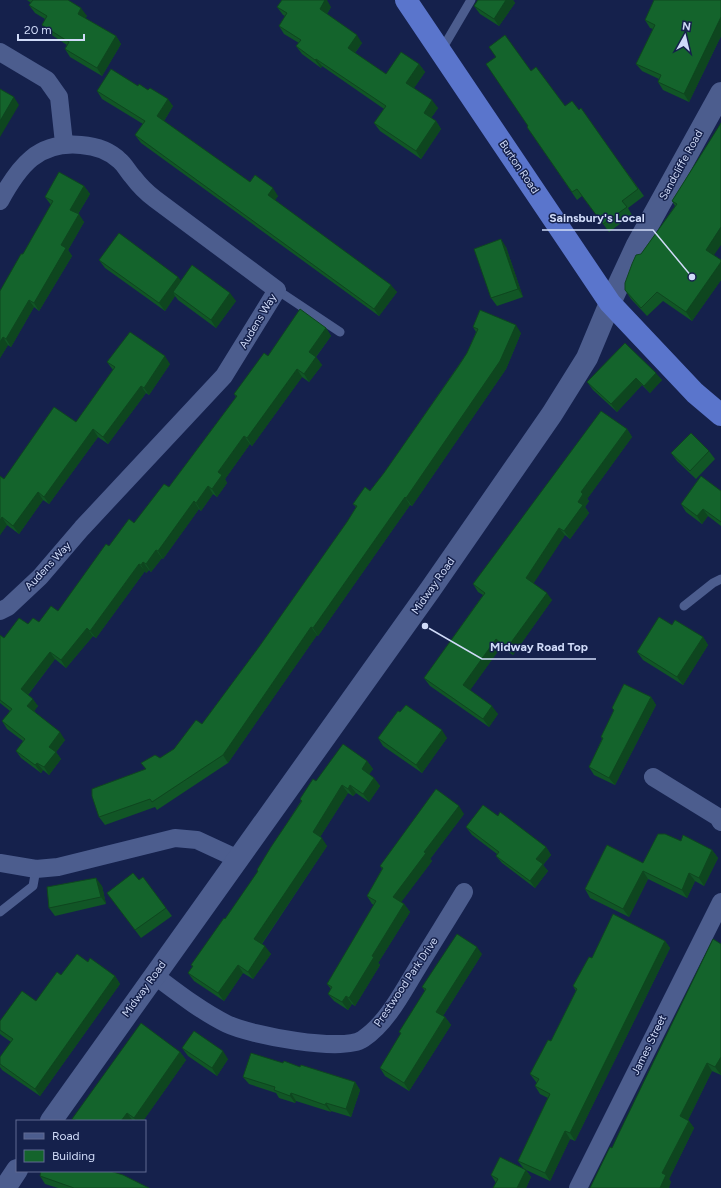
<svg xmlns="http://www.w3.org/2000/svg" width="721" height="1188" font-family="Figtree,sans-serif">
<rect width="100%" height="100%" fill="#15214c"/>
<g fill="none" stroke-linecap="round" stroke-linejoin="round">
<path stroke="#4c5d8e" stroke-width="9" d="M 441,51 L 471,0
M 277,290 L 340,332
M 684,606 L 713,583 L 721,579
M 0,912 L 33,886 L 36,869"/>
<path stroke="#4c5d8e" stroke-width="18" d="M 0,52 L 47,80 L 59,97 L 64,143
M 0,201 C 19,166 38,141 81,145 C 95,146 110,151 120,161 C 125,165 128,172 133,177 C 139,185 147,193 155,199 C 195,229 236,259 277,290 L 224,376 L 82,528 L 40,577 L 8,607 L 0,611
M 653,777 L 718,817 L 721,822
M 0,863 L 36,869 L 58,867 L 175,838 L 197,840 L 238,859
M 154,975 C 178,993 201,1011 227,1024 C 250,1035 343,1053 363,1039 C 388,1022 403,991 418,967 C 433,942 449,917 464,892
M 578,1188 L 721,902"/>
<path stroke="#4c5d8e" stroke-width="22" d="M 610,303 L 637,245 L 721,93"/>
<path stroke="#4c5d8e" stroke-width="22" d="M 51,1121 L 430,590 L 552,414 L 587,358 L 610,303
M 5,1188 L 17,1170"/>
<path stroke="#5a75cc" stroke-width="22" d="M 406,0 L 610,303 L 695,393 L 721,415"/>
</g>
<path fill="#115626" d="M 27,0 L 68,0 L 87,16 L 85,18 L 116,36 L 121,44 L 102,76 L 70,57 L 65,49 L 67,45 L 47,32 L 42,25 L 45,19 L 35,13 L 29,5 L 31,3 Z
M 478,0 L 513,0 L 515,3 L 499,26 L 480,14 L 474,6 Z
M 721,0 L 721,36 L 689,102 L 663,90 L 658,82 L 659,79 L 642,71 L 636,64 L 653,29 L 650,28 L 645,20 Z
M 277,7 L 331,7 L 327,14 L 362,43 L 355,53 L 386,74 L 419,64 L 425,72 L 414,88 L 438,108 L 431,118 L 436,121 L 441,129 L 421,159 L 380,131 L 374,123 L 384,109 L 322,66 L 321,68 L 302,54 L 296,46 L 299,43 L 284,34 L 279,26 L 285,16 L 283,15 Z
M 531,71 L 565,106 L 579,110 L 631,178 L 644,196 L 628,208 L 632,215 L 609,232 L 582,196 L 577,200 L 527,127 L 528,126 Z
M 138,86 L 173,106 L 164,121 L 250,182 L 278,196 L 275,200 L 397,292 L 379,316 L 141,143 L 135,135 L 143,124 L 102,99 L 97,91 Z
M 721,123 L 714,255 L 721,260 L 721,280 L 692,321 L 663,301 L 647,316 L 631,299 L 625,290 L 641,254 L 675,206 L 672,201 Z
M 84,186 L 90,194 L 78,214 L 84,222 L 68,250 L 72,256 L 39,311 L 34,307 L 11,347 L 8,345 L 0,358 L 0,291 L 23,254 L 51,205 L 45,197 Z
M 506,247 L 523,297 L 497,306 L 491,298 Z
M 99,260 L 178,277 L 181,281 L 236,301 L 216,328 L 178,300 L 175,296 L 165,311 L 105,268 Z
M 473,327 L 521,333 L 506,369 L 412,506 L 410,505 L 318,636 L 317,635 L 228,763 L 157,810 L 155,807 L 105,825 L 99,817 L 146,769 L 160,758 L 174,749 L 202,724 L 259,647 L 347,522 L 356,507 L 353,504 L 370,491 L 384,473 L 467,353 L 476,332 Z
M 326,328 L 331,336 L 316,357 L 322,365 L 309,382 L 302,377 L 252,446 L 250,444 L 225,479 L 227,483 L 217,497 L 213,494 L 201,511 L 199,509 L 163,559 L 162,558 L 151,572 L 149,570 L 146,573 L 145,571 L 96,638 L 93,636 L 66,668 L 55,659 L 28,695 L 38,706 L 34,711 L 65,740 L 56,752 L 61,759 L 49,775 L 43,770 L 41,773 L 21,758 L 16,751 L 23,741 L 7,729 L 2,721 L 10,711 L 0,703 L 0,635 L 4,638 L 28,624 L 39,622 L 58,611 L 109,546 L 134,523 L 169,487 L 236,397 L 234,394 L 268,356 Z
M 625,343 L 662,380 L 650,393 L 642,385 L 617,412 L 593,390 L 587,382 Z
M 107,362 L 170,364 L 149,395 L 146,393 L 108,444 L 98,437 L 49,504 L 43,500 L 19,534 L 7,525 L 0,535 L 0,476 L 4,479 L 76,422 L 113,370 Z
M 627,429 L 632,437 L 587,499 L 589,501 L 585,507 L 589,513 L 570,539 L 565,535 L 533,583 L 552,600 L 513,655 L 501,647 L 470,690 L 498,714 L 489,727 L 430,686 L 424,678 L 483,595 L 478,592 L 473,584 Z
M 709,451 L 715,459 L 696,479 L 677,461 L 671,453 Z
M 721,491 L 721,526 L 708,516 L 702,524 L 686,512 L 681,504 Z
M 672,625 L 703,637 L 708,645 L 683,685 L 643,660 L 637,652 Z
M 651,697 L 656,705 L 615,785 L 594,775 L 589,767 L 602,739 L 601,737 L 614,711 L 612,708 Z
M 400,712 L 447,738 L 422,773 L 383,746 L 378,738 Z
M 367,761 L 373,769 L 369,774 L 374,778 L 380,786 L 369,802 L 356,793 L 353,796 L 348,793 L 320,837 L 327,846 L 262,944 L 271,954 L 253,979 L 243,973 L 224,1001 L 194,981 L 188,973 L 193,967 L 191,965 L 225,919 L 258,872 L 257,870 L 301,801 L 300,799 L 316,781 Z
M 464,814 L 430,859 L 432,861 L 401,902 L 404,904 L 410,912 L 378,963 L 380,965 L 355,1006 L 352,1004 L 348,1010 L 334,1001 L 328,994 L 331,989 L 327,984 L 374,905 L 372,904 L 367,896 L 382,869 L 380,866 Z
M 498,816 L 546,847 L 551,855 L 543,865 L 548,871 L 535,888 L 502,863 L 496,856 L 497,854 L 472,835 L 466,827 Z
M 681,841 L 712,850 L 718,858 L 704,886 L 695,881 L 687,898 L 648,879 L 629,917 L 590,898 L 585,889 L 643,863 Z
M 139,880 L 166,908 L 172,916 L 141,938 L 107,893 Z
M 102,886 L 106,904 L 55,916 L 49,908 Z
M 665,941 L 670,948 L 575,1141 L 570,1139 L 550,1181 L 524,1169 L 518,1161 L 548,1098 L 540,1094 L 535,1086 L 537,1083 L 536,1082 L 530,1074 L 551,1041 L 576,991 L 573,986 L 592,958 Z
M 721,944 L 721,1075 L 712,1071 L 688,1120 L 694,1128 L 669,1179 L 671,1182 L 612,1148 Z
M 482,954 L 443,1016 L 445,1017 L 451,1025 L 409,1091 L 385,1076 L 380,1068 L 401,1034 L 399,1032 L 425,991 L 422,987 Z
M 88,962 L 115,976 L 120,984 L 40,1096 L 2,1070 L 0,1067 L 0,1057 L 11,1042 L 1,1035 L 0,1034 L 0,1030 L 36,1001 L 61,975 Z
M 182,1048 L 228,1059 L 217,1076 L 188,1056 Z
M 180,1052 L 186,1060 L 143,1121 L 74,1121 L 72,1119 Z
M 283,1063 L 300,1067 L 355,1082 L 360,1090 L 351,1117 L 331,1111 L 331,1112 L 296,1101 L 295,1103 L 279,1098 L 276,1093 L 249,1084 L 243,1077 Z
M 526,1170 L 531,1177 L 526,1188 L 493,1188 L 496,1183 L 491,1175 Z
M 40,1176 L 149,1188 L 58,1188 L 45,1184 Z"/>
<path fill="#0e461f" d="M 325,0 L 327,0 L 331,7 L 325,17 L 320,9 Z
M 506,0 L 513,0 L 515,3 L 499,26 L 494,19 Z
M 81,8 L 87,16 L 83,21 L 78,14 Z
M 721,17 L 721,36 L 689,102 L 684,94 Z
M 357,35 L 362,43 L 353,55 L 348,48 Z
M 116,36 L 121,44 L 102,76 L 97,68 Z
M 316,59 L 322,66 L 321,68 L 315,60 Z
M 419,64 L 425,72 L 412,91 L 406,83 Z
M 14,97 L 19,105 L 0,137 L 0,121 Z
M 168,99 L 173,106 L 162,124 L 157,116 Z
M 432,100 L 438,108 L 429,121 L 424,113 Z
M 436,121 L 441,129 L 421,159 L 416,151 Z
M 84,186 L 90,194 L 76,217 L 70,210 Z
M 273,188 L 278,196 L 273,203 L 268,195 Z
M 79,214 L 84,222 L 68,250 L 72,256 L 39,311 L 34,303 L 61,245 Z
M 721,227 L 721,245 L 712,258 L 706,250 Z
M 501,239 L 506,247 L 523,297 L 518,289 Z
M 721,262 L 721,280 L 692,321 L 686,312 Z
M 178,277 L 184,285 L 173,292 L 175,296 L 165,311 L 159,303 Z
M 391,285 L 397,292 L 379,316 L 374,309 Z
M 230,293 L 236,301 L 216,328 L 211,320 Z
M 29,300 L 34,307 L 11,347 L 6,339 Z
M 516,325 L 521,333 L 506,369 L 412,506 L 406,498 Z
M 326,328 L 331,336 L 314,359 L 309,352 Z
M 3,337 L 8,345 L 0,358 L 0,342 Z
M 165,356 L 170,364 L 149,395 L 144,388 Z
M 316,357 L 322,365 L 309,382 L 304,374 Z
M 297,369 L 302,377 L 252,446 L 247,438 Z
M 656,373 L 662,380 L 650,393 L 644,386 Z
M 636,378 L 642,385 L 617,412 L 611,404 Z
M 141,386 L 146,393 L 108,444 L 103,437 Z
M 93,429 L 98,437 L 49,504 L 44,497 Z
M 627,429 L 632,437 L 587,499 L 589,501 L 585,507 L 589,513 L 570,539 L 564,531 L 578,502 L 581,492 Z
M 244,436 L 250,444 L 225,479 L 227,483 L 217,497 L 212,489 L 218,472 Z
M 208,486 L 213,494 L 201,511 L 196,503 Z
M 38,492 L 43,500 L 19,534 L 13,526 Z
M 405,497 L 410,505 L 318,636 L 313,628 Z
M 194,501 L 199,509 L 163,559 L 158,551 Z
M 703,509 L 708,516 L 702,524 L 697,516 Z
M 2,517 L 7,525 L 0,535 L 0,520 Z
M 559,528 L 565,535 L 532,586 L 526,578 Z
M 156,550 L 162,558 L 151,572 L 146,564 Z
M 143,562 L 149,570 L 146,573 L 141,565 Z
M 139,564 L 145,571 L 96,638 L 90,631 Z
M 547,593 L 552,600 L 513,655 L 507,648 Z
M 311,627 L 317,635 L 228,763 L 223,755 Z
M 87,628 L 93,636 L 66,668 L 61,660 Z
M 703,637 L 708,645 L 683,685 L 677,677 Z
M 496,639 L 501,647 L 468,693 L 463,685 Z
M 50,652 L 55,659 L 26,697 L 21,689 Z
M 651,697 L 656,705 L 615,785 L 609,778 Z
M 33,699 L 38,706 L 32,714 L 27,706 Z
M 492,706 L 498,714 L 489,727 L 483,719 Z
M 442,730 L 447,738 L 422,773 L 416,765 Z
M 60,732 L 65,740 L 56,752 L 61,759 L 49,775 L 44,767 L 49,747 Z
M 367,761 L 373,769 L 367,777 L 362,769 Z
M 37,763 L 43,770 L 41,773 L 35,765 Z
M 374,778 L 380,786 L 369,802 L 363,794 Z
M 342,785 L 348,793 L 318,840 L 313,832 Z
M 350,785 L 356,793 L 353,796 L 348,789 Z
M 459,806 L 464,814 L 430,859 L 432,861 L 399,905 L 393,897 L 424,852 Z
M 322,838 L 327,846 L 260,946 L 254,939 Z
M 546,847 L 551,855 L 543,865 L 548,871 L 535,888 L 530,881 L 536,859 Z
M 712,850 L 718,858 L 704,886 L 699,878 Z
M 643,871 L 648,879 L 629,917 L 623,909 Z
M 689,873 L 695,881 L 687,898 L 682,890 Z
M 96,878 L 102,886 L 106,904 L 101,897 Z
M 404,904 L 410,912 L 378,963 L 380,965 L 355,1006 L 349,998 L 372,956 Z
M 665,941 L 670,948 L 575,1141 L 570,1133 Z
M 265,946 L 271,954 L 253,979 L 248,972 Z
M 477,947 L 482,954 L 441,1019 L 436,1012 Z
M 238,965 L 243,973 L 224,1001 L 218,993 Z
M 115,976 L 120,984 L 40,1096 L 35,1089 Z
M 346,996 L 352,1004 L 348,1010 L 342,1002 Z
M 445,1017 L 451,1025 L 409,1091 L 404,1083 Z
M 223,1051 L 228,1059 L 217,1076 L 212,1068 Z
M 180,1052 L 186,1060 L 143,1121 L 136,1121 L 134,1118 Z
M 721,1057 L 721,1075 L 715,1067 Z
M 707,1063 L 712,1071 L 686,1124 L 680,1116 Z
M 355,1082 L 360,1090 L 351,1117 L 346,1109 Z
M 291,1093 L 296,1101 L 295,1103 L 290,1096 Z
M 326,1103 L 331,1111 L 331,1112 L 325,1105 Z
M 127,1113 L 133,1121 L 121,1121 Z
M 689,1121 L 694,1128 L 669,1179 L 671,1182 L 669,1188 L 660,1188 L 662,1173 Z
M 565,1131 L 570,1139 L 550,1181 L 545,1173 Z
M 526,1170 L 531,1177 L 526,1188 L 517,1188 Z"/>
<path fill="#14642c" stroke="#0e461f" d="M 33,0 L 68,0 L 81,8 L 78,14 L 116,36 L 97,68 L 65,49 L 69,42 L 42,25 L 47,16 L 29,5 Z
M 282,0 L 325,0 L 320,9 L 357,35 L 348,48 L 386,74 L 401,52 L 419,64 L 406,83 L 432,100 L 424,113 L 436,121 L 416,151 L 374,123 L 386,106 L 316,59 L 315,60 L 296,46 L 301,40 L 279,26 L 287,13 L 277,7 Z
M 478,0 L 506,0 L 494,19 L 474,6 Z
M 654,0 L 721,0 L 721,17 L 684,94 L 658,82 L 661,75 L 636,64 L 655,25 L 645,20 Z
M 505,35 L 531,71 L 536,67 L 565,106 L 572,101 L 579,110 L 581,108 L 638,189 L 622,201 L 627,207 L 603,224 L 577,189 L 572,192 L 527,127 L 528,126 L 486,64 L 496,57 L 489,47 Z
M 111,69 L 138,86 L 139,84 L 148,90 L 150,88 L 168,99 L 157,116 L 250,182 L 255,175 L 273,188 L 268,195 L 391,285 L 374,309 L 135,135 L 145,121 L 97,91 Z
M 0,89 L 14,97 L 0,121 Z
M 721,123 L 721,227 L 706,250 L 721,260 L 721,262 L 686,312 L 657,292 L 641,308 L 625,290 L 625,283 L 632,264 L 636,255 L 641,254 L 677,204 L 672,201 Z
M 59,172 L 84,186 L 70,210 L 79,214 L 61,245 L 66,248 L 34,303 L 29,300 L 6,339 L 3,337 L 0,342 L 0,291 L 21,254 L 23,254 L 53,201 L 45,197 Z
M 119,233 L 178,277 L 159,303 L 99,260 Z
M 501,239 L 518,289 L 491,298 L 474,249 Z
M 192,265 L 230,293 L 211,320 L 173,292 Z
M 300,309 L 326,328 L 309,352 L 316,357 L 304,374 L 297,369 L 247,438 L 244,436 L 218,472 L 222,475 L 212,489 L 208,486 L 196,503 L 194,501 L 158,551 L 156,550 L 146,564 L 143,562 L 141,565 L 139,564 L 90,631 L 87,628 L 61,660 L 50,652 L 21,689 L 33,699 L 27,706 L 60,732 L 49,747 L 56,752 L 44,767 L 37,763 L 35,765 L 16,751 L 25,739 L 2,721 L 12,709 L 0,700 L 0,635 L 4,638 L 19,618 L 28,624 L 33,618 L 39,622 L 51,606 L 58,611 L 106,544 L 109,546 L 129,519 L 134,523 L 164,484 L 169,487 L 237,396 L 234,394 L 264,353 L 268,356 Z
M 480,310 L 516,325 L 500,361 L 406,498 L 405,497 L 313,628 L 311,627 L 223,755 L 152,802 L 150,799 L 99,817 L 92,796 L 92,789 L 146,769 L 141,763 L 155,755 L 160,758 L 174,749 L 196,720 L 202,724 L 259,647 L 347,522 L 357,506 L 353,504 L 365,487 L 370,491 L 384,473 L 458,367 L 467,353 L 478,329 L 473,327 Z
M 130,332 L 165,356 L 144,388 L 141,386 L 103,437 L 93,429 L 44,497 L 38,492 L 13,526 L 2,517 L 0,520 L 0,476 L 4,479 L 54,407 L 76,422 L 115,367 L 107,362 Z
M 625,343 L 656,373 L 644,386 L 636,378 L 611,404 L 587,382 Z
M 601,411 L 627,429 L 581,492 L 583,494 L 578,502 L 583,505 L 564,531 L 559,528 L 526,578 L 547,593 L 507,648 L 496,639 L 463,685 L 492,706 L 483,719 L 424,678 L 485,593 L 473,584 Z
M 691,433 L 709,451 L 690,471 L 671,453 Z
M 701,476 L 721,491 L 721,522 L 703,509 L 697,516 L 681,504 Z
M 659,617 L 672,625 L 675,620 L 703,637 L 677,677 L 637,652 Z
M 624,684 L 651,697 L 609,778 L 589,767 L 603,738 L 601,737 L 614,710 L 612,708 Z
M 406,705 L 442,730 L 416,765 L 378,738 L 398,711 L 400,712 Z
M 343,744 L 367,761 L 362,769 L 374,778 L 363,794 L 350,785 L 348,789 L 342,785 L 313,832 L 322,838 L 254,939 L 265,946 L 248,972 L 238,965 L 218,993 L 188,973 L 193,966 L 191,965 L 224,918 L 225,919 L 258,871 L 257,870 L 271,847 L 302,801 L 300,799 L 313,779 L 316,781 Z
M 436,789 L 459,806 L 424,852 L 426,853 L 393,897 L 404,904 L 372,956 L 374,957 L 349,998 L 346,996 L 342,1002 L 328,994 L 332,987 L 327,984 L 376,901 L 367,896 L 383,868 L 380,866 Z
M 483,805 L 498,816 L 500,812 L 546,847 L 536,859 L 543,864 L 530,881 L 496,856 L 499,852 L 466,827 Z
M 658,834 L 665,834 L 681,841 L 683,835 L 712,850 L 699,878 L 689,873 L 682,890 L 643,871 L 623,909 L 585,889 L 607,845 L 643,863 Z
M 133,873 L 139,880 L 143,877 L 166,908 L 135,930 L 107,893 Z
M 96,878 L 101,897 L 49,908 L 47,887 Z
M 613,914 L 665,941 L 570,1133 L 565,1131 L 545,1173 L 518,1161 L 550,1094 L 535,1086 L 539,1079 L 530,1074 L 548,1040 L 551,1041 L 577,989 L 573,986 L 589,957 L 592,958 Z
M 457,934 L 477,947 L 436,1012 L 445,1017 L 404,1083 L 380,1068 L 401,1033 L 399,1032 L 426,989 L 422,987 Z
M 713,939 L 721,944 L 721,1057 L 715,1067 L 707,1063 L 680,1116 L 689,1121 L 662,1173 L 666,1175 L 660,1188 L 590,1188 L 610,1147 L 612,1148 L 619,1133 Z
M 77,954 L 88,962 L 90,958 L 115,976 L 35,1089 L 0,1064 L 0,1057 L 13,1039 L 0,1030 L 0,1021 L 22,991 L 36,1001 L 57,972 L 61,975 Z
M 141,1023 L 180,1052 L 134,1118 L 127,1113 L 121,1121 L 78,1121 L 72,1119 Z
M 194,1031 L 223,1051 L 212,1068 L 182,1048 Z
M 251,1053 L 283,1063 L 284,1061 L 300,1067 L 301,1065 L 355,1082 L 346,1109 L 326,1103 L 325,1105 L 291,1093 L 290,1096 L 274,1090 L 275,1087 L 243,1077 Z
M 500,1157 L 526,1170 L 517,1188 L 493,1188 L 498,1179 L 491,1175 Z
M 41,1171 L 110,1171 L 123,1175 L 149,1188 L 74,1188 L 40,1176 Z"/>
<g text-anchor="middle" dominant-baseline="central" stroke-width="3" stroke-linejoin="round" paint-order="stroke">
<g font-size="11" fill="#d0dbf8" stroke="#15214c">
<text transform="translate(681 165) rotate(-61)">Sandcliffe Road</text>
<text transform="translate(519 167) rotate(56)">Burton Road</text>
<text transform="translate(258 321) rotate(-59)">Audens Way</text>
<text transform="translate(48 566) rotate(-47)">Audens Way</text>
<text transform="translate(433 586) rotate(-55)">Midway Road</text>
<text transform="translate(406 982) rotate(-56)">Prestwood Park Drive</text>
<text transform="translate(144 989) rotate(-54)">Midway Road</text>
<text transform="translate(649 1045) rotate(-64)">James Street</text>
</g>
</g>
<path fill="none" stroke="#d0dbf8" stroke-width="1.5" d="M692 277L653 230H542M425 626L482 659H596"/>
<g fill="#d0dbf8" stroke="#15214c" stroke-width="1.5">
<circle cx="692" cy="277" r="4"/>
<circle cx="425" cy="626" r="4"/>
</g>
<g font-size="12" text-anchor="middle" font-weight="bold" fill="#d0dbf8" stroke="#15214c" stroke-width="3" stroke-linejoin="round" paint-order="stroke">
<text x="597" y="222">Sainsbury's Local</text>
<text x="539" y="651">Midway Road Top</text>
</g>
<rect x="16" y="1120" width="130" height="52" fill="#15214c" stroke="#606b91"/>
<rect x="24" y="1133" width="20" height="6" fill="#4c5d8e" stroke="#606b91"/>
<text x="52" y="1140" font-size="12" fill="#d0dbf8">Road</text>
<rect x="24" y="1150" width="20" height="12" fill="#14642c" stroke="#606b91"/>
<text x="52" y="1160" font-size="12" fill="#d0dbf8">Building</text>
<g transform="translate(685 36) rotate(8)" stroke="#15214c" stroke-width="3" paint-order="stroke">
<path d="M0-3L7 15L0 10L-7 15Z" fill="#d0dbf8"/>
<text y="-6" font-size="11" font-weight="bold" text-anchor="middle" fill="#d0dbf8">N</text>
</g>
<path d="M18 34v6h66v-6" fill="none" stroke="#d0dbf8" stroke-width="2"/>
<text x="24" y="34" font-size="12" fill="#d0dbf8" stroke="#15214c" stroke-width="3" paint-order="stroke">20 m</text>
</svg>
